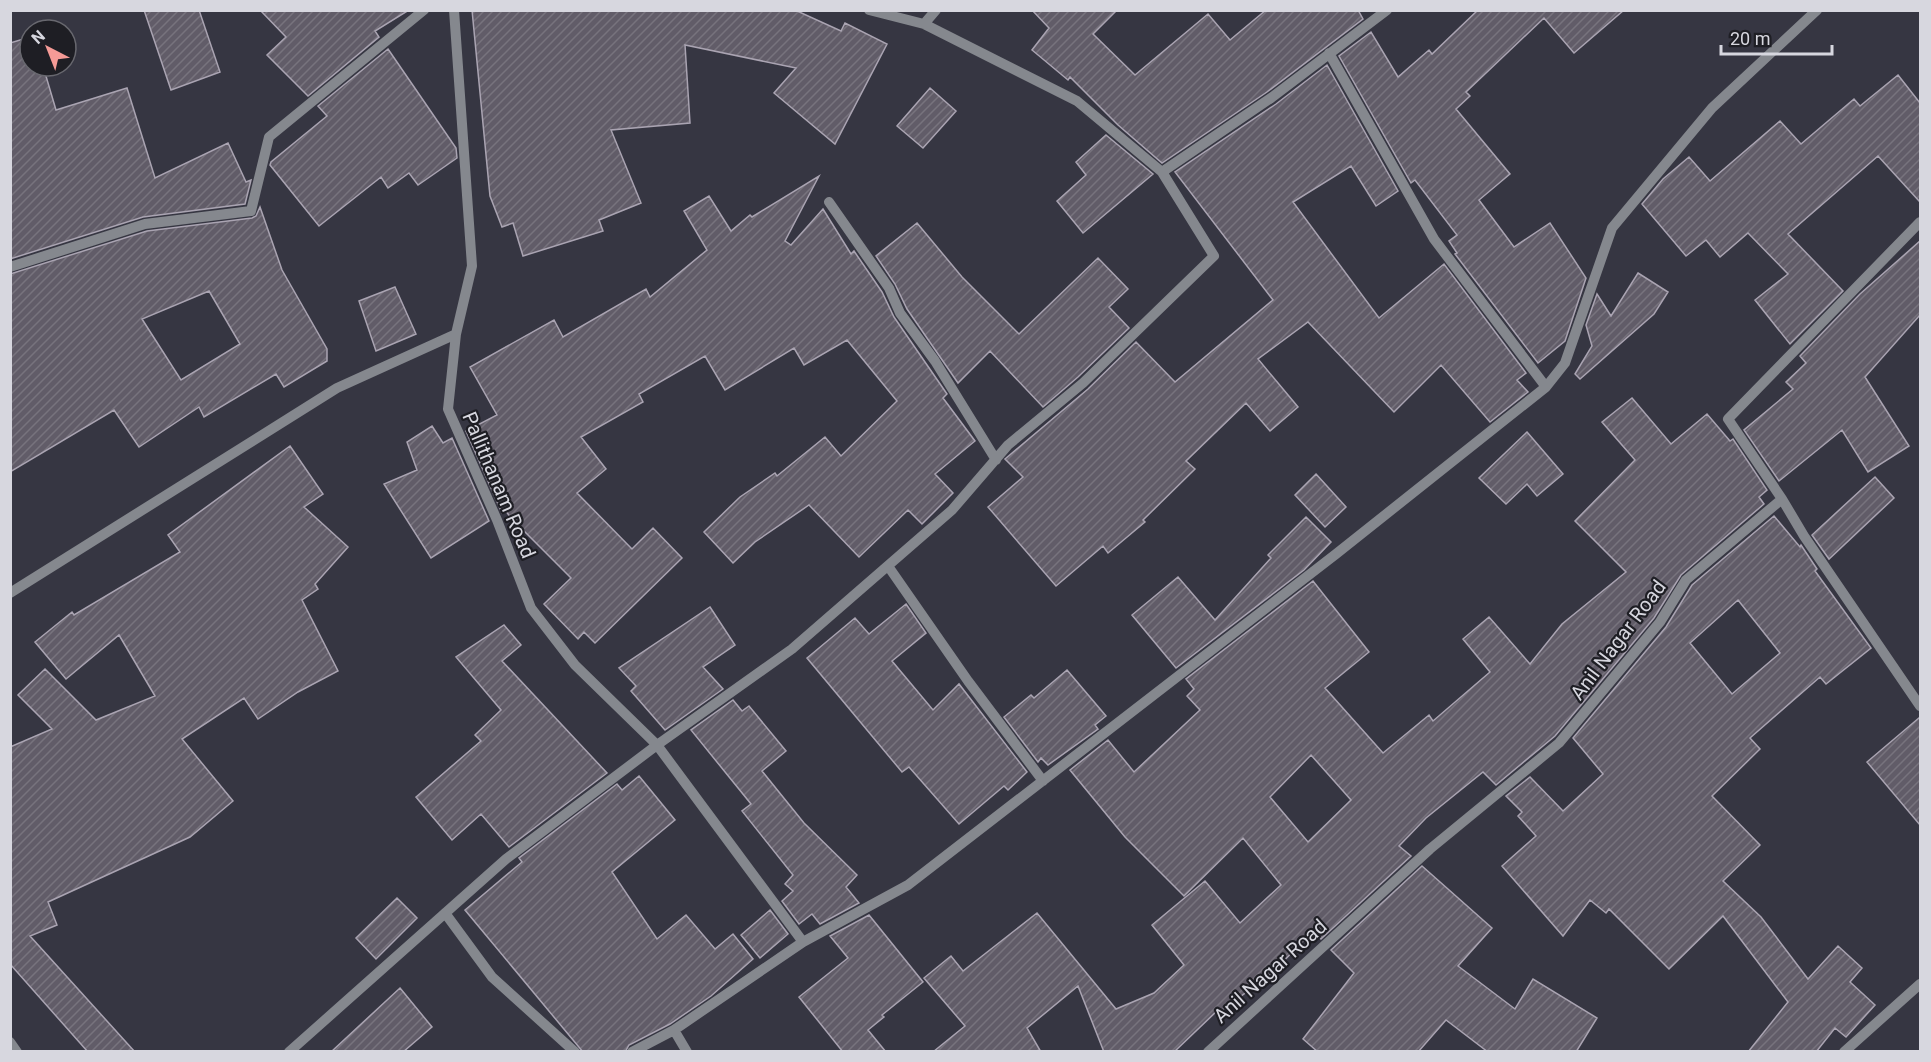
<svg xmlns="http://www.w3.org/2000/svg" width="1931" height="1062" font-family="Roboto,sans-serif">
<defs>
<pattern id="building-hatch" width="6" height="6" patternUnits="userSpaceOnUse" patternTransform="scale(1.5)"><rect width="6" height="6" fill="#615c68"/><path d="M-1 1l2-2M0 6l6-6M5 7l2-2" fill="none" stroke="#77737d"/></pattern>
</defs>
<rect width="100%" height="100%" fill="#363642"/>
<path fill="url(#building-hatch)" stroke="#aaa4b2" stroke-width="1.5" fill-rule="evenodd" d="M 144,10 L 199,10 L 220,72 L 171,90 Z
M 260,10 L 409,10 L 375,31 L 379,37 L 308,96 L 267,55 L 286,37 Z
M 472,10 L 795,10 L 841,31 L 845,23 L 887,44 L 835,144 L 774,93 L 796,68 L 685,45 L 690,123 L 611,130 L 641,203 L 599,220 L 603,231 L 523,256 L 513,223 L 502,227 L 490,196 Z
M 1032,10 L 1117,10 L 1093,34 L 1135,75 L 1208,14 L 1230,40 L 1266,10 L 1358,10 L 1363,19 L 1267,92 L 1162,163 L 1118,125 L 1070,77 L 1068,80 L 1032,50 L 1049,28 Z
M 1478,10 L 1624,10 L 1574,53 L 1544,18 L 1466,92 L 1470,96 L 1456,109 L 1510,174 L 1479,200 L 1514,247 L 1550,223 L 1586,278 L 1565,341 L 1538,363 L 1455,254 L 1457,253 L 1449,241 L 1457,235 L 1415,180 L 1411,183 L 1339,56 L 1371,32 L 1398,77 L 1429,50 L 1432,54 Z
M 30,37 L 30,66 L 43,66 L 56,110 L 127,88 L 155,178 L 228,143 L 246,182 L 251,180 L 245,204 L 143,217 L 10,259 L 10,43 Z
M 388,49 L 456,148 L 457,158 L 418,185 L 409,173 L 388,188 L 381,177 L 319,226 L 270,165 L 271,162 L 327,116 L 318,106 Z
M 1327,65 L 1398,191 L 1376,206 L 1351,166 L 1293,202 L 1379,318 L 1444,264 L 1526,373 L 1517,380 L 1528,392 L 1490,422 L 1441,365 L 1394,412 L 1308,322 L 1258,359 L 1298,407 L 1270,431 L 1246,403 L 1186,461 L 1195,469 L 1143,520 L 1145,522 L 1108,553 L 1103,546 L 1056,586 L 988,507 L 1023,477 L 1005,459 L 1088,389 L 1136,342 L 1175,382 L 1273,300 L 1175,172 L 1276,104 Z
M 1898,75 L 1920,103 L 1920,202 L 1878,156 L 1788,234 L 1843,291 L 1790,344 L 1755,300 L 1788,274 L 1748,233 L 1720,257 L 1706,240 L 1686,256 L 1642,204 L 1663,179 L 1689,157 L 1710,181 L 1780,121 L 1801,144 L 1854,99 L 1860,106 Z
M 930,88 L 956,111 L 923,148 L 897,126 Z
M 1106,135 L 1153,174 L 1083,233 L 1057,201 L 1086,175 L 1076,162 Z
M 819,176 L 785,241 L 791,245 L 823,209 L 851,254 L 854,251 L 882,292 L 894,317 L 947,394 L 943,398 L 975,441 L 935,474 L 953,493 L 922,524 L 908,510 L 859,557 L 809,505 L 755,542 L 733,563 L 704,532 L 740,497 L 775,473 L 777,476 L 825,437 L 841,456 L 897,401 L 847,340 L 804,365 L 794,348 L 725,390 L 705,356 L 639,394 L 643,402 L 581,437 L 606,469 L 577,493 L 632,549 L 653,528 L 682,558 L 595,643 L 584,632 L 578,639 L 544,604 L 571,578 L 524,531 L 521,533 L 506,511 L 502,513 L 466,431 L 497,415 L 470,367 L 554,320 L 563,337 L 646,289 L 650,297 L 707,250 L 684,211 L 709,196 L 731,231 L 750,215 L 752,217 Z
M 260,207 L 282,270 L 327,349 L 327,361 L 284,387 L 276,374 L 204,417 L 199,407 L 139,447 L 114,410 L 10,472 L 10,274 L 147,231 L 252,218 L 256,216 ZM 209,291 L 240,344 L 181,380 L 142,319 Z
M 917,223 L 962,277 L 1019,334 L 1098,258 L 1128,289 L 1109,307 L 1129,328 L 1078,377 L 1043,407 L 990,351 L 958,383 L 907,309 L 895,284 L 876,256 Z
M 1920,241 L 1920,315 L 1865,377 L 1909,446 L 1868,472 L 1842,430 L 1779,481 L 1744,430 L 1793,389 L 1786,382 L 1806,363 L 1800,356 L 1860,294 Z
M 1638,273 L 1668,292 L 1654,314 L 1580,379 L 1575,374 L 1592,346 L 1586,325 L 1597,294 L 1611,316 Z
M 395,287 L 416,334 L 376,351 L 359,301 Z
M 1632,398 L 1671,444 L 1707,414 L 1730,441 L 1733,439 L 1767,490 L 1759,497 L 1764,504 L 1681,575 L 1654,618 L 1555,736 L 1496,785 L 1483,772 L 1426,818 L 1399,846 L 1411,856 L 1321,939 L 1313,931 L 1272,973 L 1221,1011 L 1219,1009 L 1174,1052 L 1104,1052 L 1078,986 L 1027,1028 L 1041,1052 L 933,1052 L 965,1026 L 924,978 L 951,956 L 963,971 L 1037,913 L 1116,1009 L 1154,993 L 1184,965 L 1152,925 L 1205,881 L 1240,923 L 1281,885 L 1243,838 L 1184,896 L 1125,837 L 1070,770 L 1108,740 L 1134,772 L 1200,710 L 1187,696 L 1194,689 L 1186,679 L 1313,581 L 1369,652 L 1325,688 L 1383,753 L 1429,715 L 1433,721 L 1490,672 L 1463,639 L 1489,617 L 1530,664 L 1562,624 L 1626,572 L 1575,521 L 1635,460 L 1602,422 ZM 1311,755 L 1351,800 L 1308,842 L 1270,797 Z
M 432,426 L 443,443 L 452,438 L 489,521 L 431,558 L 384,484 L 417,470 L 407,442 Z
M 1527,432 L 1563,474 L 1537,496 L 1527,484 L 1506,504 L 1479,478 Z
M 290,446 L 323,494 L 304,507 L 348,547 L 315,584 L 318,589 L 302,600 L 338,671 L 298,692 L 258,719 L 244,698 L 182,739 L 233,801 L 190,837 L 48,902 L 57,925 L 30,936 L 135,1052 L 88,1052 L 10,964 L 10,747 L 52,729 L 18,695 L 45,669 L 96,720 L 155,696 L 119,635 L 66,679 L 35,642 L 72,612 L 74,615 L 180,552 L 168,535 Z
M 1316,474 L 1346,507 L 1325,527 L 1295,495 Z
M 1875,477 L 1894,498 L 1829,559 L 1812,535 Z
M 1774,516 L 1800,547 L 1801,545 L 1817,569 L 1815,571 L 1871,648 L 1826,684 L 1820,677 L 1750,738 L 1760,749 L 1712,796 L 1760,845 L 1723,881 L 1761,917 L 1808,979 L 1838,946 L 1862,968 L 1850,982 L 1875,1005 L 1846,1037 L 1835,1028 L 1816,1052 L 1748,1052 L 1788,1002 L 1723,916 L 1669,969 L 1609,909 L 1606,913 L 1590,900 L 1563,936 L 1502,866 L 1536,836 L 1518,816 L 1522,812 L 1506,796 L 1530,777 L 1563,811 L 1603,774 L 1573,738 L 1666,627 L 1692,585 ZM 1738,600 L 1780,653 L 1732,694 L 1690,643 Z
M 1306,517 L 1331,542 L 1304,570 L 1176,668 L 1132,615 L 1178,577 L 1215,620 L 1271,558 L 1268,555 Z
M 906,604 L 926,633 L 892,661 L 933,710 L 959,684 L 1027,772 L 1008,790 L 1004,786 L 959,824 L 909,767 L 902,772 L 807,658 L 855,618 L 869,634 Z
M 710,607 L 735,645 L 703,667 L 723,689 L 665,730 L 631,691 L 636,686 L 619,668 Z
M 504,625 L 521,645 L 502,661 L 607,773 L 509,847 L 481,814 L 452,840 L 416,797 L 481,741 L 475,735 L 501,710 L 456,657 Z
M 1067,670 L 1106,716 L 1095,725 L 1098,729 L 1048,765 L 1041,758 L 1038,762 L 1004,717 L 1031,695 L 1034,698 Z
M 733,700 L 742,711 L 749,706 L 786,751 L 762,771 L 804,823 L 857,875 L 846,887 L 859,903 L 820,924 L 812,914 L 799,924 L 782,901 L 793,891 L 785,884 L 793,875 L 742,811 L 751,804 L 691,730 Z
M 1920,717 L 1920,825 L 1867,762 Z
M 639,776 L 675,820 L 612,872 L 657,939 L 686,915 L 715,949 L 733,934 L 753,959 L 711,996 L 670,1024 L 629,1045 L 625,1052 L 583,1052 L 465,910 L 522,862 L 519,858 L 617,784 L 622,790 Z
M 1422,866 L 1492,928 L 1458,966 L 1515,1009 L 1533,979 L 1597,1018 L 1576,1052 L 1488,1052 L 1446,1020 L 1418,1052 L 1318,1052 L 1303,1039 L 1354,973 L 1331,950 Z
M 397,898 L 417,918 L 376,959 L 356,938 Z
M 770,910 L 788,934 L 760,958 L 741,935 Z
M 869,915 L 923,982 L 882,1015 L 884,1017 L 868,1030 L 886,1052 L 843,1052 L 799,997 L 848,958 L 830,936 Z
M 400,988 L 432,1027 L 403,1052 L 331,1052 Z"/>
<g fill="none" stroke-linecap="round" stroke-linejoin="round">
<path stroke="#85888e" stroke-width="10" d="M 454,10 L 472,266 L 456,334 L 448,409 L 497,520 L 531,608 L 575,665 L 657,745 L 803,942 L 674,1030 L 687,1052
M 869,10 L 924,24 L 1077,101 L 1162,172
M 924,24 L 936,10
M 1329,53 L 1434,239 L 1546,387
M 829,202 L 889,288 L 900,313 L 935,361 L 996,460
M 10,267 L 145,224 L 251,211 L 269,137 L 424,10
M 1782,499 L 1804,536 L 1920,706
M 888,566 L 968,681 L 1043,781
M 10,593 L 337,388 L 456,334
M 445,913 L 492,977 L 575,1052
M 803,942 L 908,885 L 1336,554 L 1546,387 L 1565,363 L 1612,228 L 1712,108 L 1817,10
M 10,1042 L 17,1052
M 289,1052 L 506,859 L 657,745 L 792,649 L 952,510 L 1008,445 L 1083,383 L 1214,256 L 1162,172 L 1271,98 L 1387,10
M 632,1052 L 674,1030
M 1208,1052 L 1430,849 L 1559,743 L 1660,622 L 1686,580 L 1782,499 L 1728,419 L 1920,222
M 1844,1052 L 1920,984"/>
</g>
<g text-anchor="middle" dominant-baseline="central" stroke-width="4.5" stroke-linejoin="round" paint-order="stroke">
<g font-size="20" fill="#d7d7df" stroke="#1e1e24">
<text transform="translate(499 485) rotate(67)">Pallithanam Road</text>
<text transform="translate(1618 640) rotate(-53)">Anil Nagar Road</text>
<text transform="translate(1270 971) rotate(-42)">Anil Nagar Road</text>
</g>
</g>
<rect width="1931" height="1062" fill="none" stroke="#d7d7df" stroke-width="24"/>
<g transform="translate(48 48) rotate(318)"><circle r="28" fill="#1e1e24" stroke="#68686f" stroke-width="1.5"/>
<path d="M0-4.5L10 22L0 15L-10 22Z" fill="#f59b97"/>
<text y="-9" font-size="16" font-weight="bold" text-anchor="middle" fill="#d7d7df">N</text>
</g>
<path d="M1721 45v9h111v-9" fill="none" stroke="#d7d7df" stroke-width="3"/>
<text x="1730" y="45" font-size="18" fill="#d7d7df" stroke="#1e1e24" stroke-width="4.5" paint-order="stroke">20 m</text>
</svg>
